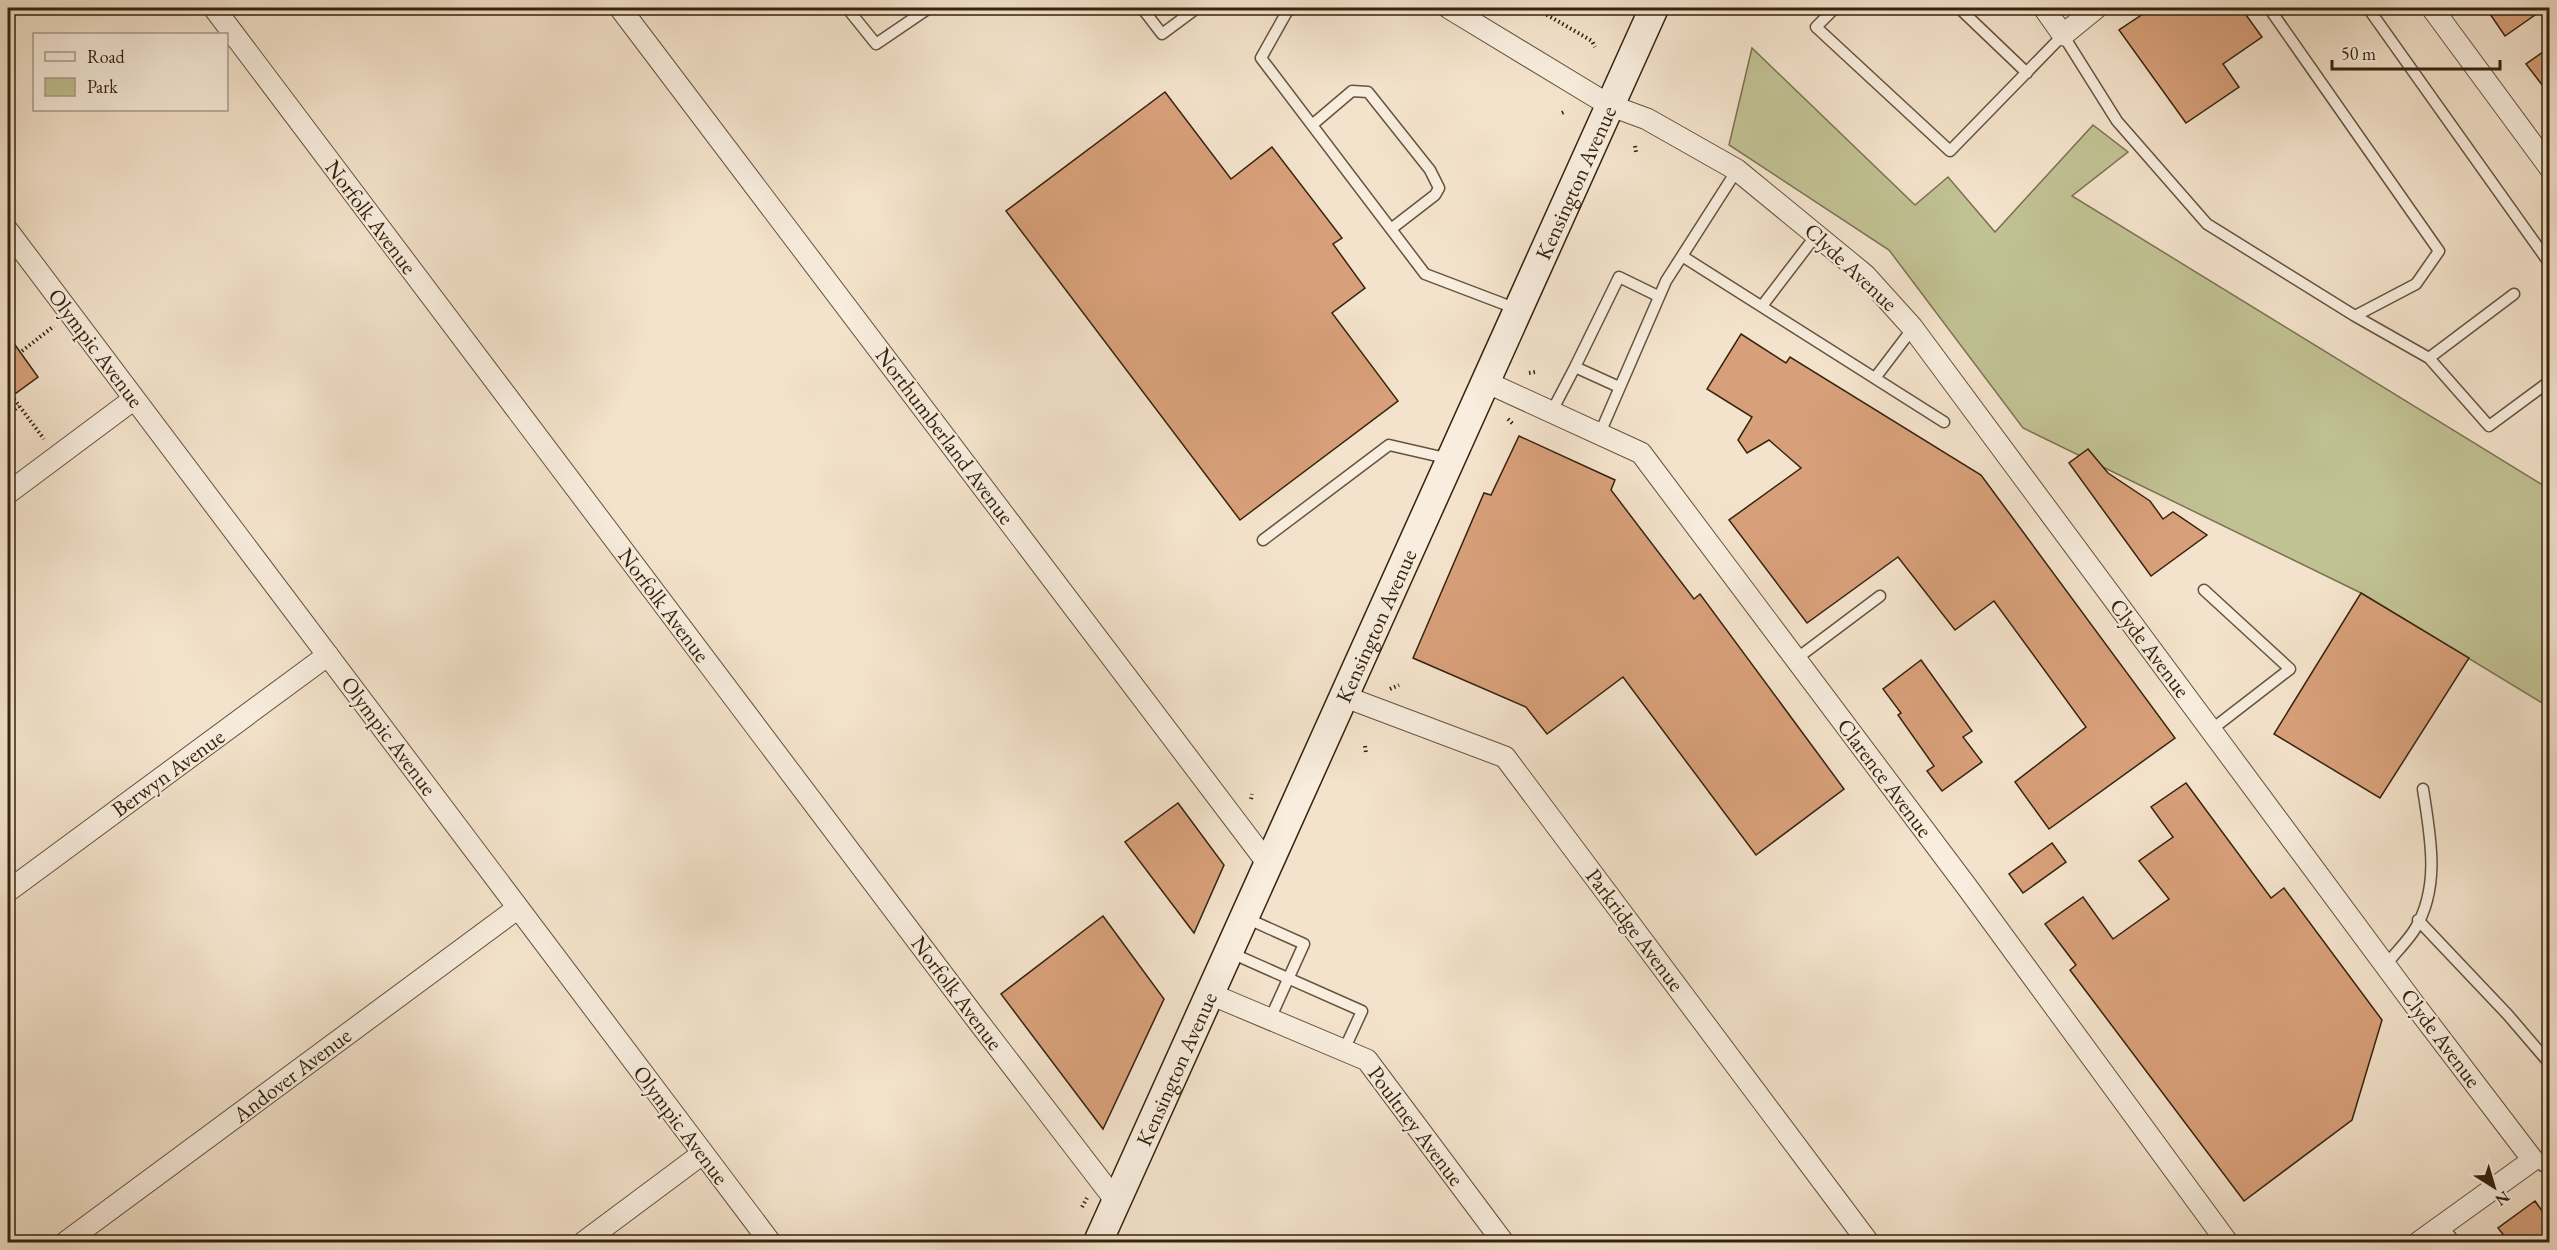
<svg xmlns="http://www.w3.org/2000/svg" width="2557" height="1250" font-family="'EB Garamond',serif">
<rect width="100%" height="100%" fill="#f4e3cc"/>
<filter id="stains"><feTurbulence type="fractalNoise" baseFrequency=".00333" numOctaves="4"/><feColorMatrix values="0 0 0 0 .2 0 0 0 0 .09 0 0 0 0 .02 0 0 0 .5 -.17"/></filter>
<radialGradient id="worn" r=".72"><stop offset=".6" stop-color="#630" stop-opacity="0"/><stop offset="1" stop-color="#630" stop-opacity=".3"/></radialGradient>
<path fill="#c1c294" stroke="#7b7250" stroke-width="1.5" d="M 1752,48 L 1915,205 L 1948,177 L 1995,232 L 2093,125 L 2128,152 L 2072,196 L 2549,489 L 2549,707 L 2361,593 L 2023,428 L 1889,250 L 1729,145 Z"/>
<path fill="#d8a07a" stroke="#35230d" stroke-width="1.5" d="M 2152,8 L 2241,8 L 2262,37 L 2223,64 L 2239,87 L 2186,123 L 2119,30 Z
M 2500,8 L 2545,8 L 2505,36 L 2490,14 Z
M 2550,47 L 2550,95 L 2526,64 Z
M 1165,92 L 1231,179 L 1272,147 L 1342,238 L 1333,244 L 1365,288 L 1332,313 L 1398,401 L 1240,520 L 1006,211 Z
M 1741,334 L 1786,363 L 1790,357 L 1981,475 L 2175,738 L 2049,829 L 2015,782 L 2086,727 L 1994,601 L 1955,630 L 1898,557 L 1807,623 L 1729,520 L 1801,468 L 1769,440 L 1747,453 L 1738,440 L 1752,417 L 1707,389 Z
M 8,335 L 38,377 L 8,399 Z
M 1519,436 L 1615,480 L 1611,490 L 1694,599 L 1700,594 L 1844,789 L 1756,855 L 1623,677 L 1547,734 L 1526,707 L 1413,658 L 1484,493 L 1491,495 Z
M 2088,449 L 2108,473 L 2150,501 L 2163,519 L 2173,512 L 2207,535 L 2151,576 L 2069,463 Z
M 2361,593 L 2469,658 L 2380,798 L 2274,734 Z
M 1921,660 L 1972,731 L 1963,737 L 1982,762 L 1942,791 L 1927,771 L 1934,766 L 1898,715 L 1901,713 L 1883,689 Z
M 2186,783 L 2271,898 L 2284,888 L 2382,1020 L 2352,1120 L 2244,1201 L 2070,970 L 2076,965 L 2045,924 L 2083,897 L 2113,939 L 2169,899 L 2139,861 L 2173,837 L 2151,807 Z
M 1178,803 L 1224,865 L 1194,933 L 1125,842 Z
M 2052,843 L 2066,862 L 2023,893 L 2009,874 Z
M 1103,916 L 1164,999 L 1103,1129 L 1001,994 Z
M 2535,1201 L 2550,1222 L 2550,1230 L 2533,1242 L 2509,1242 L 2498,1228 Z"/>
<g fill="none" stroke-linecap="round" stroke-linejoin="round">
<defs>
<path id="lane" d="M 847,8 L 876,44 L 929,8
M 1142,8 L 1162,34 L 1197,8
M 1289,8 L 1261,58 L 1425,274 L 1517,309
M 1835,8 L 1816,27 L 1950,151 L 2063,35 L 2117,121 L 2207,224 L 2355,316 L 2429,358 L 2489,426 L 2550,381
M 1959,8 L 2027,73
M 2269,8 L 2439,251 L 2416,284 L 2355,316
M 2368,8 L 2550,264
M 1312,125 L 1352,91 L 1368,92 L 1430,170 L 1439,188 L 1435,195 L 1391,229
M 1682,256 L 1944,422
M 1762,306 L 1817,234
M 2429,358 L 2514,294
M 1875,378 L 1913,328
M 1619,387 L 1575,367 L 1619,277 L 1658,296
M 1552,411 L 1575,367
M 1600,433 L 1666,281 L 1737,170
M 1263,540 L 1389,445 L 1450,459
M 2204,590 L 2290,669 L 2211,730
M 1796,659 L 1880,596
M 1246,918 L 1304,944 L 1270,1019
M 2418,920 L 2508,1015 L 2550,1064
M 1229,952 L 1362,1011 L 1344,1050
M 2386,965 C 2395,953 2407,942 2415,929 C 2441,886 2430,835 2423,789
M 2533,1160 L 2550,1169
M 2543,1166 L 2550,1153
M 2442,1226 L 2455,1242"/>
<path id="street" d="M 214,8 L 974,1016 L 1116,1201
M 620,8 L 1269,865
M 1449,8 L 1609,105 L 1647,119 L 1737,170 L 1865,275 L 1912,327 L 2414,1004 L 2533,1160 L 2419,1242
M 2044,8 L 2063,35 L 2096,8
M 2432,8 L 2550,168
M 8,231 L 770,1242
M 1486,382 L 1641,453 L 1967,887 L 2227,1242
M 8,493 L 134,399
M 1343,696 L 1505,757 L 1868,1242
M 8,891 L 328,655
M 1208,993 L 1367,1060 L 1503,1242
M 66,1242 L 518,908
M 584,1242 L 702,1154"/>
<g id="secondary">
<path id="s1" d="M 1098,1242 L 1654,8"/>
</g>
</defs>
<use href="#lane" stroke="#65533d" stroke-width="13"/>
<use href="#street" stroke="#65533d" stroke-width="23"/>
<use href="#secondary" stroke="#35230d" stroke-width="31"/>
<path stroke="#35230d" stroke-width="4" stroke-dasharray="1.5 3" stroke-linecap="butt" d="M 1535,8 L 1592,41 L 1595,47
M 1562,113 L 1566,111
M 1635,146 L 1636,152
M 22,351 L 54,326
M 1529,373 L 1535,372
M 14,399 L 44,439
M 8,415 L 19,406
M 1508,419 L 1513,424
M 1390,689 L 1399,685
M 1365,746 L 1366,753
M 1251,799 L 1252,794
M 1082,1207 L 1087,1198"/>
<use href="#lane" stroke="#f8edde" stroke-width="10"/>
<use href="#street" stroke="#f8edde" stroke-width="21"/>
<use href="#secondary" stroke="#f8edde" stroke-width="28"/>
</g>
<g text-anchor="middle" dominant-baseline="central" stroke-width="4.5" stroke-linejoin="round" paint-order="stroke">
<g font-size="22" fill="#35230d" stroke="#f8edde">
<text stroke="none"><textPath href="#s1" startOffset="1162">Kensington Avenue</textPath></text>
<text transform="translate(371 217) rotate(53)">Norfolk Avenue</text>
<text transform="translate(1851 267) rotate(43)">Clyde Avenue</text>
<text transform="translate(96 348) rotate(53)">Olympic Avenue</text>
<text transform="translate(945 436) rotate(53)">Northumberland Avenue</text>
<text transform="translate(664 605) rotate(53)">Norfolk Avenue</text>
<text stroke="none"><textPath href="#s1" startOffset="676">Kensington Avenue</textPath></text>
<text transform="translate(2150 648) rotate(53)">Clyde Avenue</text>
<text transform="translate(389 736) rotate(53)">Olympic Avenue</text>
<text transform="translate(168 773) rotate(-36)">Berwyn Avenue</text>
<text transform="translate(1885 778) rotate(53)">Clarence Avenue</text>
<text transform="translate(1635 930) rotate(53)">Parkridge Avenue</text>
<text transform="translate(957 993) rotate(53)">Norfolk Avenue</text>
<text transform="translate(2441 1038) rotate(53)">Clyde Avenue</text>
<text stroke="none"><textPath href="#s1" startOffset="190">Kensington Avenue</textPath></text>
<text transform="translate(292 1075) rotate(-37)">Andover Avenue</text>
<text transform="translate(681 1125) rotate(53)">Olympic Avenue</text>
<text transform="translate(1416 1126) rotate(53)">Poultney Avenue</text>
</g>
</g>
<rect width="2557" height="1250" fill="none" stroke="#f4e3cc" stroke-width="30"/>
<rect x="9" y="9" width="2539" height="1232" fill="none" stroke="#35230d" stroke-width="3"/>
<rect x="15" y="15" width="2527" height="1220" fill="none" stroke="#35230d" stroke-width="1.5"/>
<rect x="33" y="33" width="195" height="78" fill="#f8edde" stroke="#aa9c8a" stroke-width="1.5"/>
<rect x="45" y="52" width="30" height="9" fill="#f8edde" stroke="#aa9c8a" stroke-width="1.5"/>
<text x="87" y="63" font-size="18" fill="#35230d">Road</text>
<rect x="45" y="78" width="30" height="18" fill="#c1c294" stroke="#aa9c8a" stroke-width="1.5"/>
<text x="87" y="93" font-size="18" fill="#35230d">Park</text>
<g transform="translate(2494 1187) rotate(143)" stroke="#f8edde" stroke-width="4.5" paint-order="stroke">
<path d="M0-4.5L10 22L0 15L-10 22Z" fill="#35230d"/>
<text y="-9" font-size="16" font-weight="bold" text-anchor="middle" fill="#35230d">N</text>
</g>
<path d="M2332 60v9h168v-9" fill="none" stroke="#35230d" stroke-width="3"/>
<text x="2341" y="60" font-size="18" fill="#35230d" stroke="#f8edde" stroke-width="4.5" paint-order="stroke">50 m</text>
<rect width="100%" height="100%" filter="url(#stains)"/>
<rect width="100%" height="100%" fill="url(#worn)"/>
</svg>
